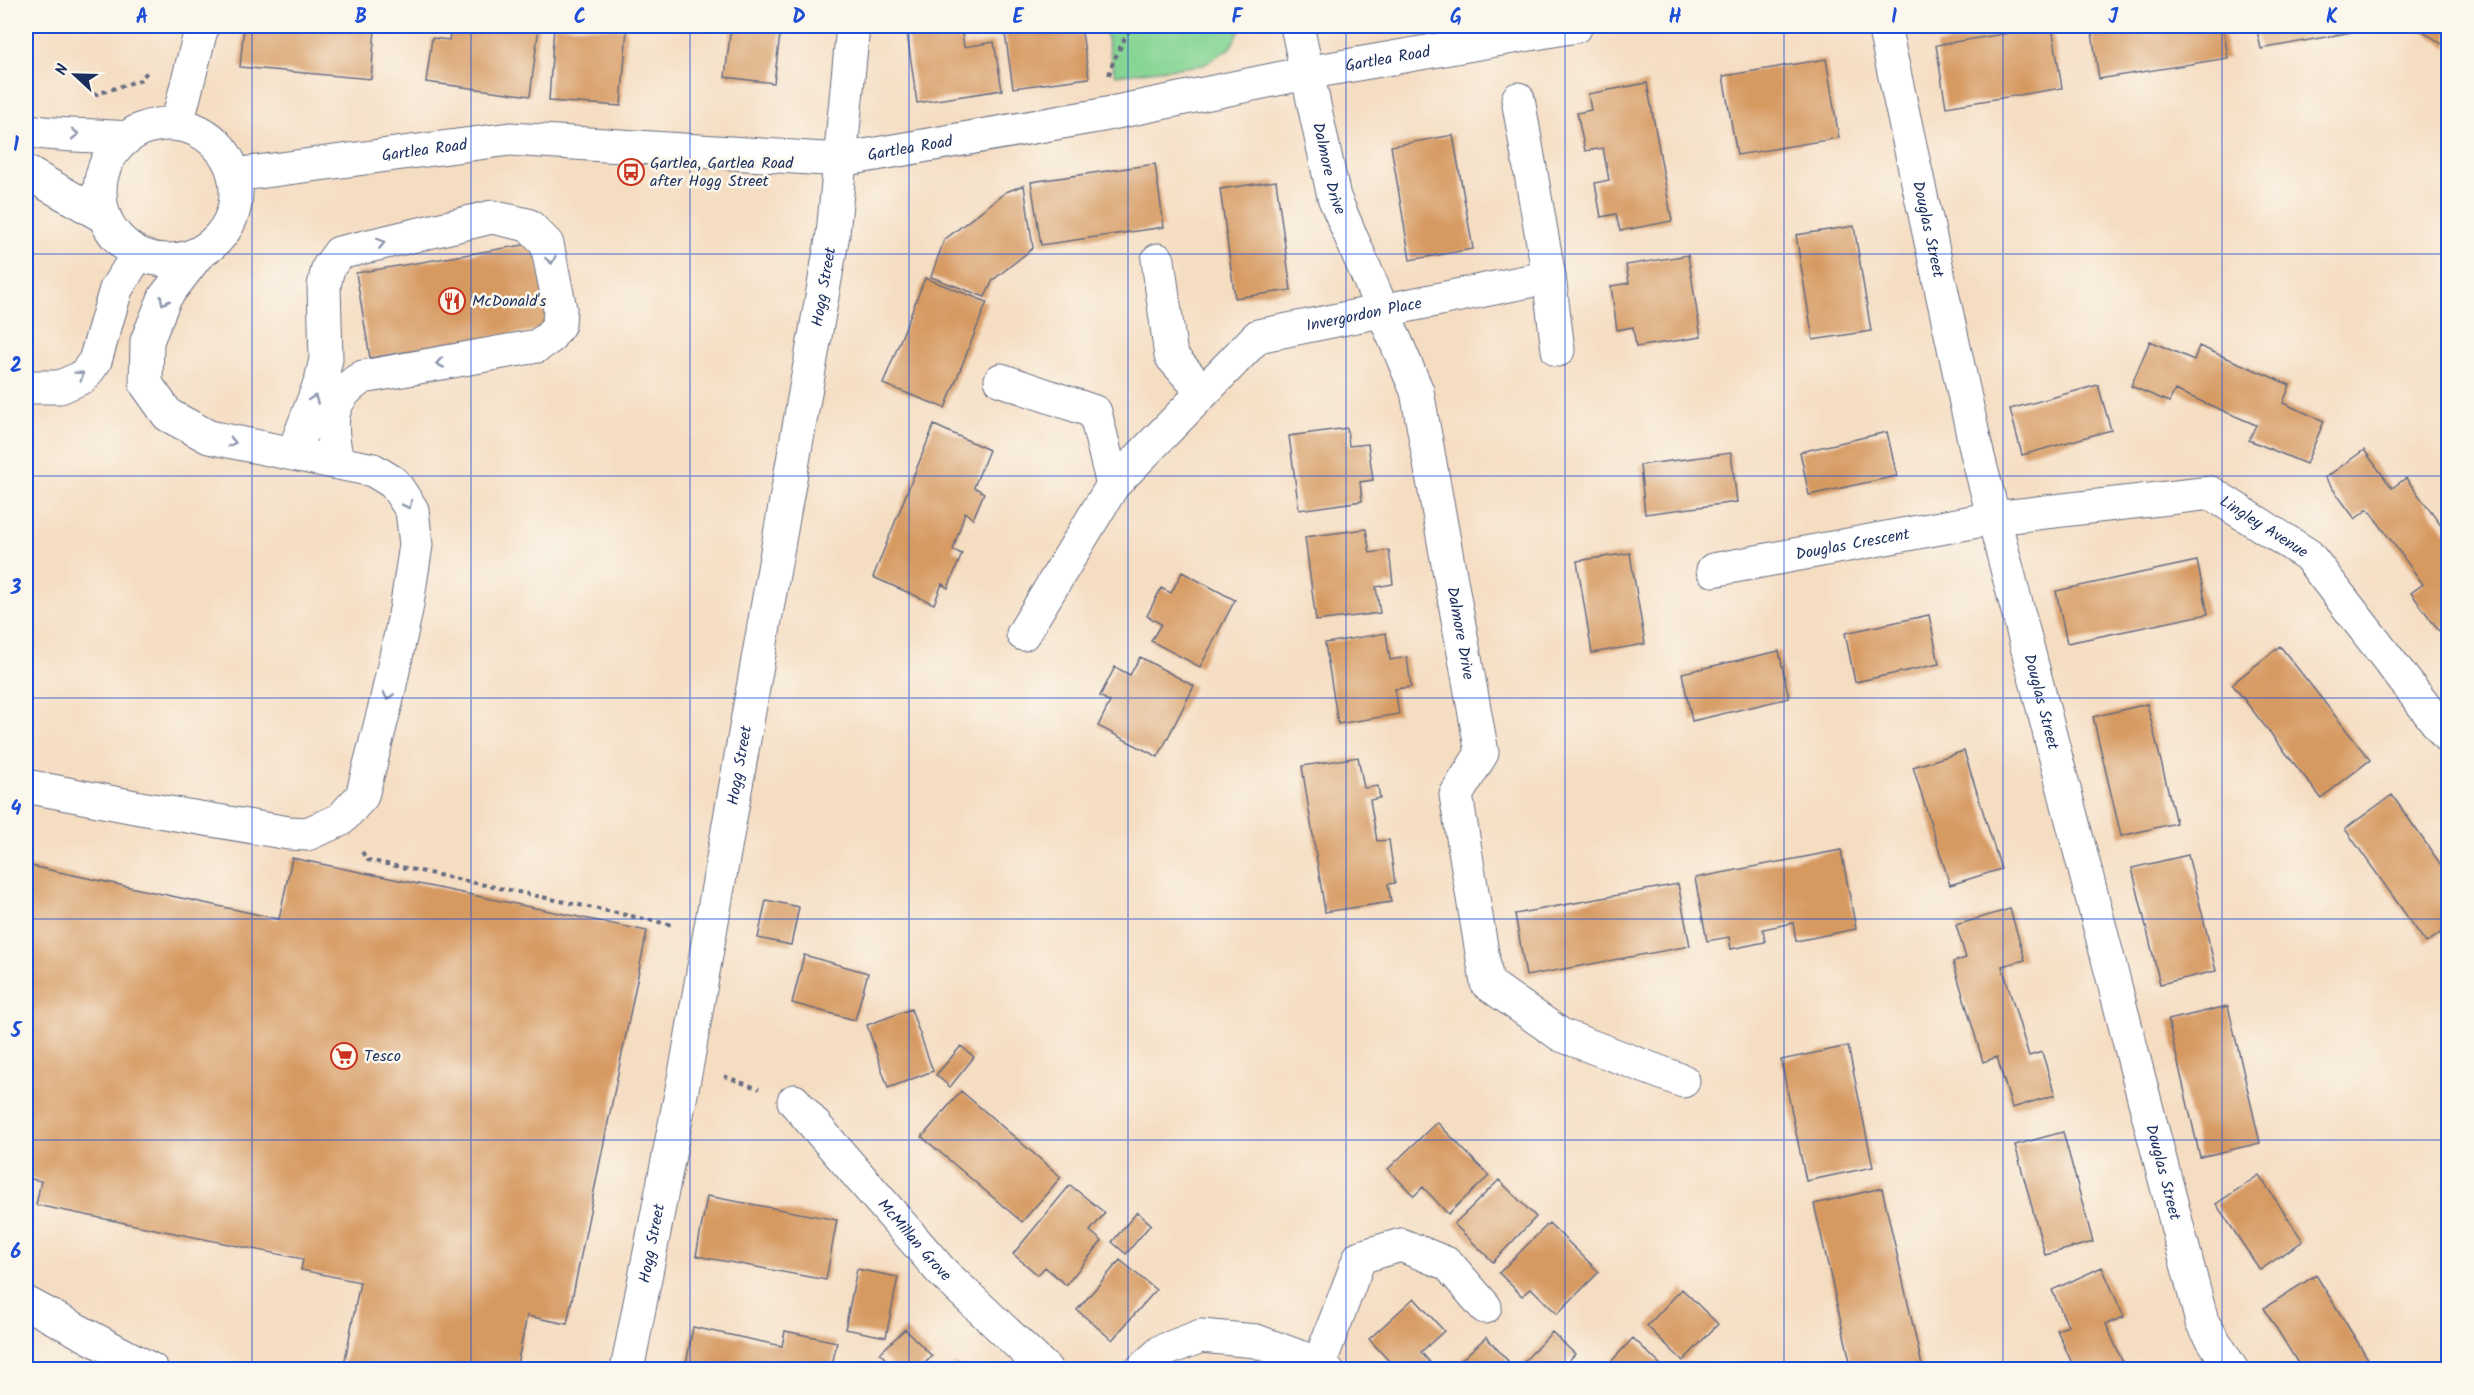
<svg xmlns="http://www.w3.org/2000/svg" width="2474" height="1395" font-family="Kalam,sans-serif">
<rect width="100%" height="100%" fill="#fbf7ec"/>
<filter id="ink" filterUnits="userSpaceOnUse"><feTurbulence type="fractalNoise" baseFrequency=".0167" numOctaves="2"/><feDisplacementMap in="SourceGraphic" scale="12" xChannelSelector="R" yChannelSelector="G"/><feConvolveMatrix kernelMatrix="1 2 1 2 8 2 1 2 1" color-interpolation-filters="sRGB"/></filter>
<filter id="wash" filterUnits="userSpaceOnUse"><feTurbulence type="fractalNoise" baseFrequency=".008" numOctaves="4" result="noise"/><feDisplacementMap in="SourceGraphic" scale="24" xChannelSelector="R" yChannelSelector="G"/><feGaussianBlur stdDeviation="1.35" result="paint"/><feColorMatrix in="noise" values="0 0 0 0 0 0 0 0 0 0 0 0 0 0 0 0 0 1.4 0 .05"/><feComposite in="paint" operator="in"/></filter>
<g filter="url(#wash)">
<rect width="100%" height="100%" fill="#f5ddc2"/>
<path fill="#87d594" stroke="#518279" stroke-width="1.5" d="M 1104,26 L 1242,26 L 1230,48 L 1203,65 L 1115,75 Z"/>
<g id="blocks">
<path fill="#d69961" d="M 244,26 L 332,26 L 375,29 L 371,79 L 240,67 Z
M 451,26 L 539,26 L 530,96 L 426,82 L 432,38 L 449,40 Z
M 554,26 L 627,29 L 621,106 L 549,101 Z
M 731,26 L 781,26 L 774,83 L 725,77 Z
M 906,26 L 961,26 L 964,47 L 994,42 L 1002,90 L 917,103 Z
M 1004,26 L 1081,26 L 1089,78 L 1013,88 Z
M 2052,26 L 2062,88 L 1946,107 L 1936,45 Z
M 2091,26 L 2223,26 L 2228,58 L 2099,79 Z
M 2256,26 L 2379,26 L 2379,27 L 2261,49 Z
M 2418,26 L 2448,26 L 2448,48 L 2417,27 Z
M 1826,59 L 1839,138 L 1737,155 L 1723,76 Z
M 1647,83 L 1672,221 L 1620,231 L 1616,214 L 1601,217 L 1595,183 L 1609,180 L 1603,148 L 1585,151 L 1577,113 L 1591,110 L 1588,94 Z
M 1453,135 L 1473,249 L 1410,260 L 1391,146 Z
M 1155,164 L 1164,227 L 1041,245 L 1031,182 Z
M 1276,181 L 1291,290 L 1235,298 L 1220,189 Z
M 1024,185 L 1033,248 L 993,280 L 985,297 L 931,277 L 944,240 L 1006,192 Z
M 1854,226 L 1871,331 L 1813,340 L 1796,235 Z
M 535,243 L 549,328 L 370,358 L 356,273 Z
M 1688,255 L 1701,337 L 1636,347 L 1633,327 L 1617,330 L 1611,286 L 1629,283 L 1626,265 Z
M 925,278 L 987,302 L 945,408 L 883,384 Z
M 2150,341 L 2194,360 L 2199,346 L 2290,385 L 2283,403 L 2324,421 L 2306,464 L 2249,440 L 2256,425 L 2175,390 L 2169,402 L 2131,386 Z
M 2098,385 L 2111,430 L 2022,455 L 2010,409 Z
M 934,425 L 989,450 L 974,487 L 984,493 L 973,519 L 965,512 L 953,550 L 962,554 L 948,588 L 942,584 L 934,604 L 873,577 Z
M 1347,428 L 1349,446 L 1368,444 L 1373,480 L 1360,482 L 1362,501 L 1299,510 L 1289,436 Z
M 1887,432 L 1897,476 L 1809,495 L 1800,452 Z
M 2364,450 L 2392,488 L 2406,478 L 2448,535 L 2448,624 L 2439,631 L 2411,593 L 2423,584 L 2368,509 L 2355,519 L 2325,478 Z
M 1731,453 L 1737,502 L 1645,514 L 1640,465 Z
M 1366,529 L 1370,553 L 1389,550 L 1393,584 L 1376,587 L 1380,613 L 1316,621 L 1305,537 Z
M 1630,553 L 1645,644 L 1592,653 L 1577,561 Z
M 2197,561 L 2208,614 L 2067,643 L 2056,591 Z
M 1182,572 L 1235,600 L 1200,667 L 1151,641 L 1161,624 L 1147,616 L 1161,588 L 1171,593 Z
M 1929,615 L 1939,664 L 1855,682 L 1845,633 Z
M 1386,633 L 1390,660 L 1407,657 L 1411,687 L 1395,689 L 1399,714 L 1338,724 L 1325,643 Z
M 2280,646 L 2370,760 L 2321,798 L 2232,684 Z
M 1779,651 L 1789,698 L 1692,721 L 1682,673 Z
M 1140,657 L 1194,686 L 1158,757 L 1098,726 L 1110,702 L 1100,696 L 1115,667 L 1130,675 Z
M 2147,704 L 2176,823 L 2121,836 L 2093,717 Z
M 1964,751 L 2001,869 L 1950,885 L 1913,767 Z
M 1358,757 L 1364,788 L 1378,786 L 1380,798 L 1370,800 L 1377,841 L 1389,840 L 1395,883 L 1388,884 L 1391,902 L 1325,912 L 1302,766 Z
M 2392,795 L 2448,875 L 2448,928 L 2426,943 L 2345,829 Z
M 1841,850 L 1856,929 L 1796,941 L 1793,923 L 1763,929 L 1765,942 L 1731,949 L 1729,937 L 1707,941 L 1695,878 Z
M 2188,855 L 2216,971 L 2160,984 L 2132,868 Z
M 292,858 L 647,931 L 567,1324 L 527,1316 L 516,1370 L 343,1370 L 360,1282 L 301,1270 L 303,1259 L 36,1205 L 41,1181 L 26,1178 L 26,865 L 279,919 Z
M 1678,884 L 1690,946 L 1526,976 L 1515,914 Z
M 766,900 L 799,907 L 791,945 L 758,938 Z
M 2010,909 L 2025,960 L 2002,966 L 2029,1056 L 2042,1052 L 2055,1095 L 2012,1108 L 1997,1057 L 1983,1062 L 1953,962 L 1966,958 L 1956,925 Z
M 804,955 L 868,973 L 855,1020 L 792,1003 Z
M 2228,1006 L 2260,1143 L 2200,1157 L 2168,1020 Z
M 911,1009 L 933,1071 L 888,1088 L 867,1025 Z
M 961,1046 L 974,1057 L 950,1087 L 936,1075 Z
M 1848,1046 L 1873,1167 L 1806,1181 L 1781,1060 Z
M 961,1091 L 1061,1177 L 1022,1222 L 922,1137 Z
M 1437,1122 L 1489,1176 L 1448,1214 L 1423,1187 L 1414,1196 L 1388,1169 Z
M 2063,1132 L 2093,1242 L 2045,1255 L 2015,1145 Z
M 2259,1175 L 2303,1241 L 2260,1270 L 2216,1204 Z
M 1499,1180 L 1536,1217 L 1493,1262 L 1454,1224 Z
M 1070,1185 L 1105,1213 L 1090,1231 L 1102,1241 L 1066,1285 L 1045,1267 L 1038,1275 L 1013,1254 Z
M 1882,1188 L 1923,1370 L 1852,1370 L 1814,1204 Z
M 707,1196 L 837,1220 L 826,1280 L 696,1256 Z
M 1137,1212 L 1151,1224 L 1126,1254 L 1112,1242 Z
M 1549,1223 L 1599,1272 L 1557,1314 L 1531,1288 L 1522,1296 L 1499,1273 Z
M 1120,1260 L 1156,1290 L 1112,1340 L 1077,1310 Z
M 2102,1267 L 2124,1317 L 2106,1324 L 2126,1370 L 2075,1370 L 2057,1330 L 2068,1326 L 2052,1290 Z
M 857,1269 L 898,1277 L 886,1337 L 845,1329 Z
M 2316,1275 L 2375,1370 L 2302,1370 L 2264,1308 Z
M 1682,1289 L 1718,1324 L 1683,1361 L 1647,1326 Z
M 1414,1298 L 1444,1331 L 1421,1352 L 1435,1368 L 1433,1370 L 1397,1370 L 1369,1339 Z
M 693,1327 L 782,1346 L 785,1331 L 837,1342 L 831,1370 L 685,1370 Z
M 905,1329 L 932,1356 L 918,1370 L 896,1370 L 880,1353 Z
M 1552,1332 L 1575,1354 L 1560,1370 L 1516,1370 Z
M 1486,1337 L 1508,1361 L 1498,1370 L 1468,1370 L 1460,1361 Z
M 1633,1338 L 1666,1370 L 1603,1370 Z
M 954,1364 L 974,1369 L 974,1370 L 952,1370 Z"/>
</g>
</g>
<g filter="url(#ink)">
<use href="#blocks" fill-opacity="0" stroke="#676c81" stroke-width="1.5"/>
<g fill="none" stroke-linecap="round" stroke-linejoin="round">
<defs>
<g id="minor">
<path id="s1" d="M 1297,26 L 1334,197 L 1417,391 L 1482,753 L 1456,795 L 1487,983 L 1561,1035 L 1683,1081"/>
<path id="s2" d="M 1884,26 L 1977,453 L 2202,1322 L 2232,1370"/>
<path d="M 1518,99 L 1549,277 L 1558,350"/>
<path d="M 177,124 L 202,26"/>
<circle cx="168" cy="192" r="68"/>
<path d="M 26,130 C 58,137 92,134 125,138"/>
<path d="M 26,172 L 103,216"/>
<path id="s3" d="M 234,175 L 510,139 L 841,160 L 1097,116 L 1306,73 L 1576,26"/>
<path d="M 1158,260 L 1171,356 L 1203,392"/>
<path d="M 1001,380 L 1095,412 L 1113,485"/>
<path d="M 26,387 L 60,387 L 83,377 L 95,361 L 116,289 L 138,254"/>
<path d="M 293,454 L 321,381 L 326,359 L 324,286 L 328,268 L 339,253 L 492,217 L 528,225 L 547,244 L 560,309 L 559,324 L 549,338 L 537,346 L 363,377 C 326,399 330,424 337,462"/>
<path id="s4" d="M 1713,570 L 1994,518 L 2211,493 L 2308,555 L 2448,737"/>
<path id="s5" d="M 1023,634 L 1113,485 L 1258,336 L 1549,277"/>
<path d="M 26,786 L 140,808 L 289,833 L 307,834 L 340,820 L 362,796 L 386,703 L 406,610 L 416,545 L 412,510 L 394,483 L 373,470 L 209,437 L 168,415 L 146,384 L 147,341 L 165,297 L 198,254"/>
<path id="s6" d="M 794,1101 L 941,1271 L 1046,1370"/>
<path d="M 26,1303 L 152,1370"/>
<path d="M 1319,1364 L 1360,1257 L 1401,1245 L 1448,1264 L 1485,1307"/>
<path id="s7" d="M 627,1370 L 687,1063 L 833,234 L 853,26"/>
<path d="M 1141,1370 L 1162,1351 L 1201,1336 L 1256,1341 L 1319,1364 L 1327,1370"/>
</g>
</defs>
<use href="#minor" stroke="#676c81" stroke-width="35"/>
<path stroke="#676c81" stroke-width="4" stroke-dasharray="4.5 4.5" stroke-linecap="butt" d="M 1109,75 L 1113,62 L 1131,26
M 94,95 L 140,80 L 149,70
M 362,852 L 368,860 L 673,925
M 724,1076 L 759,1089"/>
<use href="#minor" stroke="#fff" stroke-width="33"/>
</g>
<defs><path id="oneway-chevron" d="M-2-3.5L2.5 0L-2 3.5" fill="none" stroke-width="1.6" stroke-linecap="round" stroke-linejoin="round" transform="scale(1.5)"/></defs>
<g stroke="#8d97ae">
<use href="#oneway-chevron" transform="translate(75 134)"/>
<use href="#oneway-chevron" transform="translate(381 243) rotate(-13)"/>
<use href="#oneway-chevron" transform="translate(551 260) rotate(79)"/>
<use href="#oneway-chevron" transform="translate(164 301) rotate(117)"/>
<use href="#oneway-chevron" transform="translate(440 363) rotate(170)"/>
<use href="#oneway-chevron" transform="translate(80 375) rotate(-37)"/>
<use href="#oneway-chevron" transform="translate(314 399) rotate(-69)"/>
<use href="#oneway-chevron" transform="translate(232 442) rotate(12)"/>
<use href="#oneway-chevron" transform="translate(408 505) rotate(64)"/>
<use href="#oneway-chevron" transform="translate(388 696) rotate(103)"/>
</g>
</g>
<path fill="none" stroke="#1d4ed8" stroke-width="1.5" stroke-opacity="0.55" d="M 252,26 L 252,1370M 471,26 L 471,1370M 690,26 L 690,1370M 909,26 L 909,1370M 1128,26 L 1128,1370M 1346,26 L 1346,1370M 1565,26 L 1565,1370M 1784,26 L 1784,1370M 2003,26 L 2003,1370M 2222,26 L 2222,1370M 26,254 L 2448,254M 26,476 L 2448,476M 26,698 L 2448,698M 26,919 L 2448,919M 26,1140 L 2448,1140"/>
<defs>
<symbol id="bus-ring" viewBox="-11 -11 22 22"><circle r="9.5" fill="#fbf7ec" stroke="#c8321e" stroke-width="1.5"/><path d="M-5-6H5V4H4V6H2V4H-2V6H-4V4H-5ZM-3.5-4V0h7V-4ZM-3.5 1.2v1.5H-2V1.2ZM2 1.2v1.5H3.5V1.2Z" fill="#c8321e"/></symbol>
<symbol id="restaurant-ring" viewBox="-11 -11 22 22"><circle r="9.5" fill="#fbf7ec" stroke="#c8321e" stroke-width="1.5"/><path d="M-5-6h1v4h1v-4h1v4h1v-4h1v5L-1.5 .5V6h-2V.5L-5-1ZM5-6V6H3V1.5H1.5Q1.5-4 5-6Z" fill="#c8321e"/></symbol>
<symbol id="supermarket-ring" viewBox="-11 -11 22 22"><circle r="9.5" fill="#fbf7ec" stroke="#c8321e" stroke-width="1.5"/><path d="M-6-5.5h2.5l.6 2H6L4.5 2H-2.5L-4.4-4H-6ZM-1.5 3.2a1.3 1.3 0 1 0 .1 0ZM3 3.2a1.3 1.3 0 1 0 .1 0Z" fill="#c8321e"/></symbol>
</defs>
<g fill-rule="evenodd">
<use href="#bus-ring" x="616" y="157" width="30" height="30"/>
<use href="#restaurant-ring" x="437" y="286" width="30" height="30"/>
<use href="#supermarket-ring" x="329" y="1041" width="30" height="30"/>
</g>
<g text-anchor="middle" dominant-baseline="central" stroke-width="5" stroke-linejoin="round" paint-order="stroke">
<g font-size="16" fill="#1b2f5e" stroke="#fbf7ec">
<text stroke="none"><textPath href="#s3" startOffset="1166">Gartlea Road</textPath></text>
<text stroke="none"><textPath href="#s3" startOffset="680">Gartlea Road</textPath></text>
<text stroke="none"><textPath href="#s3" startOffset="192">Gartlea Road</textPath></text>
<text stroke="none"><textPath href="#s1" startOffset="146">Dalmore Drive</textPath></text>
<text stroke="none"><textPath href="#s2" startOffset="208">Douglas Street</textPath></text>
<text stroke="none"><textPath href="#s7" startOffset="1101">Hogg Street</textPath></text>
<text stroke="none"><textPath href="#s5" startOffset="490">Invergordon Place</textPath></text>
<text stroke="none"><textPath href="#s4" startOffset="567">Lingley Avenue</textPath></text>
<text stroke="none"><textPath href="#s4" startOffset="142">Douglas Crescent</textPath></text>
<text stroke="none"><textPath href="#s1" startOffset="632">Dalmore Drive</textPath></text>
<text stroke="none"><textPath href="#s2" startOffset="694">Douglas Street</textPath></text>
<text stroke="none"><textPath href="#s7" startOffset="615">Hogg Street</textPath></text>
<text stroke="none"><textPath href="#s2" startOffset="1180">Douglas Street</textPath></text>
<text stroke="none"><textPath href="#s6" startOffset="184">McMillan Grove</textPath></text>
<text stroke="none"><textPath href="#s7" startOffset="129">Hogg Street</textPath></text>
</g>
<g font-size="16" fill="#1b2f5e" stroke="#fbf7ec" text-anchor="start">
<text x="650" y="163">Gartlea, Gartlea Road<tspan x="650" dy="18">after Hogg Street</tspan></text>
<text x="472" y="301">McDonald's</text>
<text x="364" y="1056">Tesco</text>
</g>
</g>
<rect width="2474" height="1395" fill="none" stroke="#fbf7ec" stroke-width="66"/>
<g transform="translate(75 75) rotate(292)" stroke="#fbf7ec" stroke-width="4.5" paint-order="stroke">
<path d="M0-4.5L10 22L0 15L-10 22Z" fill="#1b2f5e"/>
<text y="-9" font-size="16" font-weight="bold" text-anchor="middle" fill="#1b2f5e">N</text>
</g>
<rect x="33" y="33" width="2408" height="1329" fill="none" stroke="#1d4ed8" stroke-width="2"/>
<g font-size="20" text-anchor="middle" font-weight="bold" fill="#1d4ed8">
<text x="142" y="23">A</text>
<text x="361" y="23">B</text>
<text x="580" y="23">C</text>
<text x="799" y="23">D</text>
<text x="1018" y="23">E</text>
<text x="1237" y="23">F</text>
<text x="1456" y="23">G</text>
<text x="1675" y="23">H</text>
<text x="1894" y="23">I</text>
<text x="2113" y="23">J</text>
<text x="2332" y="23">K</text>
<text x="16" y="151">1</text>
<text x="16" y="372">2</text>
<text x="16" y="594">3</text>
<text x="16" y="815">4</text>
<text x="16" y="1037">5</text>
<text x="16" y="1258">6</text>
</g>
</svg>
